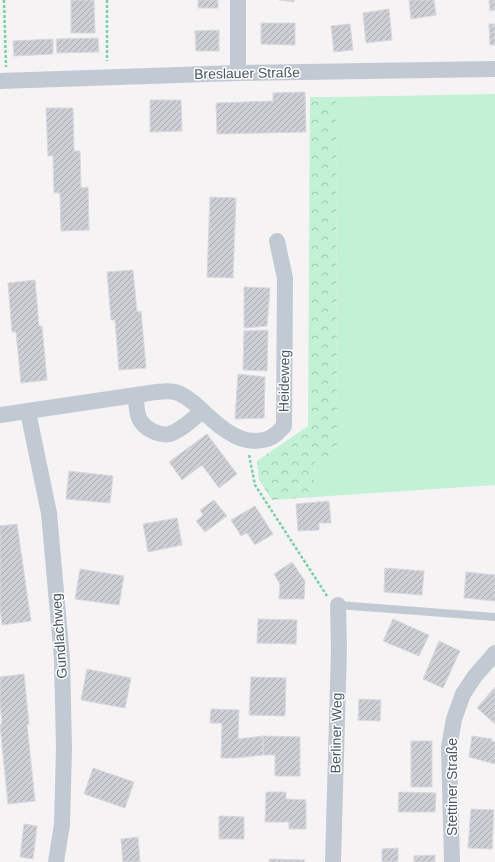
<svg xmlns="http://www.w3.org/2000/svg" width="495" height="862" font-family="Helvetica,sans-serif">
<defs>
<pattern id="forest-crowns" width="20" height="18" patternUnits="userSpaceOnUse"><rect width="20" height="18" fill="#c3f1d5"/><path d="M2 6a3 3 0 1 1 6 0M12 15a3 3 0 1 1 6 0" fill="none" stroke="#a0c6b0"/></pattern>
<pattern id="building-hatch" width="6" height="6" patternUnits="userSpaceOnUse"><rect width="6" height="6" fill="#cdcfd5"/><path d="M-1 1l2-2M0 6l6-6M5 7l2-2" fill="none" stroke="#a8abb0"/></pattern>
</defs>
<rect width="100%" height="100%" fill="#f5f3f3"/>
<path fill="#c3f1d5" d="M 495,94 L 495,485 L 314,497 L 315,460 L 337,455 L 336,97 Z"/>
<path fill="url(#forest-crowns)" d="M 310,97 L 336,97 L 337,455 L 315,461 L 314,497 L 272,500 L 259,480 L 257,461 L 308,426 Z"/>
<path fill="url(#building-hatch)" stroke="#d7d9de" d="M 71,0 L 94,0 L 95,33 L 71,33 Z
M 198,0 L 218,0 L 218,8 L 198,8 Z
M 279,0 L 294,0 L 294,2 Z
M 409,0 L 434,0 L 436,15 L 411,19 Z
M 489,0 L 495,0 L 495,10 L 490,11 Z
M 389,9 L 392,40 L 366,43 L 363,13 Z
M 261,23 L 295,23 L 295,45 L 261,44 Z
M 350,24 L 353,50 L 334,52 L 331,26 Z
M 489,24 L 495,24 L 495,45 L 490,45 Z
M 219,30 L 219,51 L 196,51 L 195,31 Z
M 98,38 L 99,52 L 57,53 L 56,39 Z
M 53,39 L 53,54 L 14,56 L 13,41 Z
M 305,92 L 306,132 L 217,134 L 216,103 L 273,101 L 273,93 Z
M 150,100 L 181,100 L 182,131 L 150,132 Z
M 46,108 L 73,108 L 74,151 L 80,151 L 81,188 L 88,187 L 89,230 L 61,231 L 60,193 L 54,193 L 53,156 L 48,156 Z
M 210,197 L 236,198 L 233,278 L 207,277 Z
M 133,270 L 137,312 L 141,311 L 146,368 L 119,370 L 115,320 L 111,320 L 107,272 Z
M 35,280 L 39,326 L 42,326 L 47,380 L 21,383 L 16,332 L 12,332 L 8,283 Z
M 244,287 L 270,288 L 267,326 L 244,328 Z
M 268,330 L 267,371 L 243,370 L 244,331 Z
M 238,374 L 265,377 L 264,418 L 235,419 Z
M 207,434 L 237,474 L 219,488 L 202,465 L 182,480 L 169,462 Z
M 69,471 L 113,476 L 110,503 L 66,499 Z
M 214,500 L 227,516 L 205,532 L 196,521 L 203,515 L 200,510 Z
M 329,501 L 331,523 L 319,523 L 319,530 L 298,531 L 296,504 Z
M 255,506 L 273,534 L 255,545 L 247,533 L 241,536 L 231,520 Z
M 177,518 L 182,545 L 148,552 L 143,524 Z
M 17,524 L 31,621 L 2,625 L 0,608 L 0,526 Z
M 292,562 L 305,581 L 304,599 L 279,599 L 280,584 L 274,574 Z
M 385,568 L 424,571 L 422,595 L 384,592 Z
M 80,569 L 124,576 L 119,605 L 75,599 Z
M 466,572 L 495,575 L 495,601 L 464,598 Z
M 258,619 L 297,620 L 296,644 L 257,643 Z
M 393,619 L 429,635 L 419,656 L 383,641 Z
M 439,641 L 460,651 L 443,688 L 423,679 Z
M 87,669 L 131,678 L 125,708 L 81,700 Z
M 24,674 L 29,724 L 27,724 L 35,801 L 8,804 L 0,725 L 2,724 L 0,703 L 0,677 Z
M 251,677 L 286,678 L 285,716 L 249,715 Z
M 495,687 L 495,724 L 477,708 Z
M 359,699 L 381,700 L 380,721 L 358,720 Z
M 211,709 L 239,710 L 238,739 L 263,736 L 263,755 L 236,758 L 221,758 L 222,723 L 210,723 Z
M 263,736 L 300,737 L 300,776 L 275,776 L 275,755 L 263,755 Z
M 472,736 L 492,739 L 491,741 L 495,742 L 495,764 L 469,757 Z
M 411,741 L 432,741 L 432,787 L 411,787 Z
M 93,768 L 134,782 L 125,808 L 84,794 Z
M 266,792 L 286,792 L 286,799 L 306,800 L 306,829 L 289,829 L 289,822 L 265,822 Z
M 399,792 L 436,793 L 435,812 L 398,812 Z
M 471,809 L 494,810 L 492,849 L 468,848 Z
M 219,816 L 244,817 L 244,839 L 219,839 Z
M 24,824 L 37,826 L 33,859 L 20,857 Z
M 138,837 L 140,862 L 123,862 L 121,839 Z
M 398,848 L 398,862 L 382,862 L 382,849 Z
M 435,855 L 435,862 L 414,862 L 414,856 Z
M 269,859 L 305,860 L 304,862 L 269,862 Z"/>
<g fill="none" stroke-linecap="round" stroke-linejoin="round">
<path stroke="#7ad0a6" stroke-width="2.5" stroke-dasharray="3 2" stroke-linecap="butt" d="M 4,0 L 6,67
M 107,0 L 107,61
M 249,455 L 255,485 L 327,596"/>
<path stroke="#c1cad2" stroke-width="8" d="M 338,605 L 495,617"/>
<path stroke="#c1cad2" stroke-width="16" d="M 238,73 L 238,0
M 0,81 L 238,73 L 495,69
M 136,395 C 148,394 163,389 175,392 C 182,394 189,399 194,403 C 211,418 231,441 255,441 C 270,440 274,437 284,426 L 285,278 L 277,241
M 28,412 L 49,513 L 62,659 L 64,748 L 62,824 L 56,862
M 0,415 L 136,395 C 136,403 136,413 140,420 C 145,429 159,436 169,434 C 181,431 193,418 203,411
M 333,862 L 339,648 L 338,605
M 452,862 L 449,747 L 454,719 L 463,694 L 475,676 L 495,653"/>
</g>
<g text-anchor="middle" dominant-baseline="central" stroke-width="3" stroke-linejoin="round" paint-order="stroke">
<g font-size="14" fill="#4a5661" stroke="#fff">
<text transform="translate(247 73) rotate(-1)">Breslauer Straße</text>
<text transform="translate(284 381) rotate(-89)">Heideweg</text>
<text transform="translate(59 636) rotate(-94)">Gundlachweg</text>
<text transform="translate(336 733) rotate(-89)">Berliner Weg</text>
<text transform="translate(452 787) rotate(-90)">Stettiner Straße</text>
</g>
</g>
</svg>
